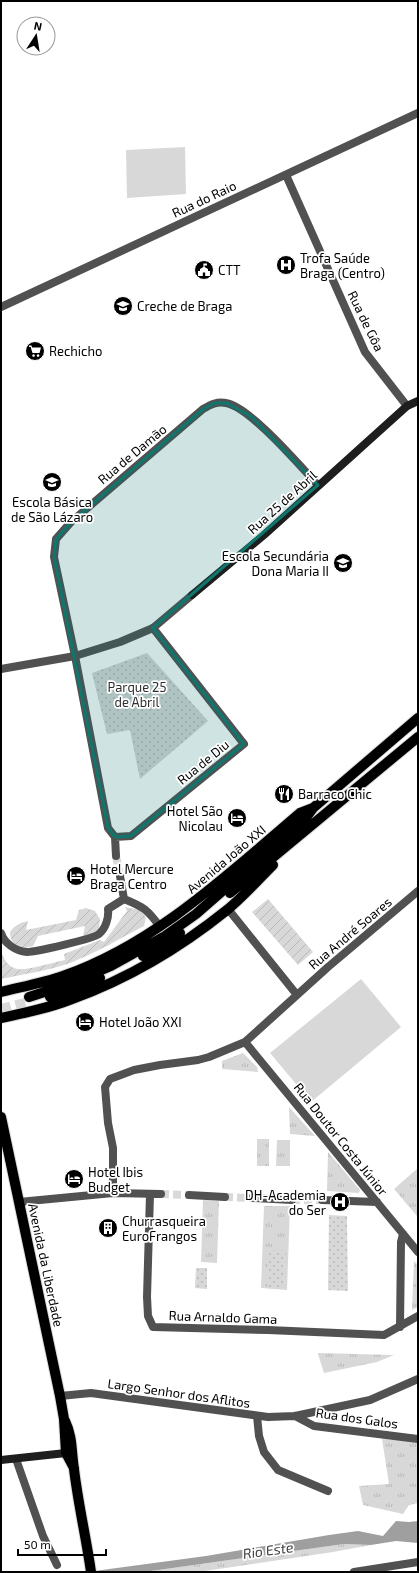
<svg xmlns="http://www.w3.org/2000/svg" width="419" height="1573" font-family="'Exo 2',sans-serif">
<defs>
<pattern id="grass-tufts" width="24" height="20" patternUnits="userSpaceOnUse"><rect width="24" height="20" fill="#d8d8d8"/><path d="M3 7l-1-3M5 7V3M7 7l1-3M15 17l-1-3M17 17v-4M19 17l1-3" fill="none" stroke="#b8b8b8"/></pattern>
<pattern id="park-dots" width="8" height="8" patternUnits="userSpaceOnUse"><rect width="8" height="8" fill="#d8d8d8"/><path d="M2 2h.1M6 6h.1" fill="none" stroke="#b8b8b8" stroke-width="1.8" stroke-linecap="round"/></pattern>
<pattern id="garden-furrows" width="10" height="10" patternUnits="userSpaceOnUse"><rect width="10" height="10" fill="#d8d8d8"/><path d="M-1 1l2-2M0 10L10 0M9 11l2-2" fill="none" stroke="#b8b8b8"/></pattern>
</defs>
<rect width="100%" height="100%" fill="#fff"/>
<path fill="url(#grass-tufts)" d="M 243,1053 L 257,1067 L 258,1072 L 222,1069 L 222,1061 Z
M 289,1107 L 315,1136 L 290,1134 Z
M 257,1139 L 269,1139 L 269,1166 L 257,1166 Z
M 277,1140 L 290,1140 L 290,1166 L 276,1166 Z
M 328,1152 L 360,1190 L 359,1193 L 327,1191 Z
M 418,1168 L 418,1215 L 417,1216 L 394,1189 Z
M 203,1200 L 219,1201 L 217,1263 L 201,1262 Z
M 264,1206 L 290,1206 L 287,1290 L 261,1288 Z
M 414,1261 L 418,1265 L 418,1307 L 412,1310 Z
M 318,1354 L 318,1353 L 394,1355 L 377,1362 L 324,1373 Z
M 382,1439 L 418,1441 L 418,1503 L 409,1505 L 403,1514 L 363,1505 L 359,1486 L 389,1484 Z
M 344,1544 L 371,1545 L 333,1552 L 198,1572 L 144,1572 Z"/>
<path fill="url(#park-dots)" d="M 147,653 L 208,721 L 140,779 L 130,730 L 107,734 L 92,673 Z
M 329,1215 L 347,1216 L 348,1291 L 328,1290 Z
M 269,1250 L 286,1251 L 284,1289 L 267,1288 Z
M 196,1268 L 207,1268 L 207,1289 L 195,1288 Z"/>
<path fill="url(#garden-furrows)" d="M 268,899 L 313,952 L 298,965 L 252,912 Z
M 125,907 L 140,910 L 146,917 L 144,926 C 119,939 96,953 70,963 C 47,971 24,974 1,979 L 1,951 C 4,959 8,967 17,969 C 27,971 54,962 65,960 L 64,954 L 100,940 L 104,942 L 127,911 Z
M 86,908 L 95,911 L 100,919 L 99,929 L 94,933 L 83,936 L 85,926 L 38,936 L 33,946 C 21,950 10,946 10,932 C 15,925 20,923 28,921 L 26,930 L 76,920 L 79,910 Z"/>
<path fill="#d8d8d8" d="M 185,147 L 186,194 L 127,198 L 126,150 Z
M 361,979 L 401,1027 L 311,1102 L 270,1053 Z"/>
<path fill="#9f9f9f" d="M 396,1521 L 409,1522 L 418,1521 L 418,1543 L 396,1541 L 371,1545 L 344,1544 L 144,1572 L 87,1572 L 206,1556 L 329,1535 L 358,1531 L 383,1536 Z"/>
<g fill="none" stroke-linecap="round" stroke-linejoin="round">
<path stroke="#d9d9d9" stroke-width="8" stroke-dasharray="8 4" stroke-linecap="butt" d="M 116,856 L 120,876
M 161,1194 L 189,1195
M 225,1197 L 252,1198
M 292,1200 L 322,1200"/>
<path stroke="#d9d9d9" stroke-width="10" stroke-dasharray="10 5" stroke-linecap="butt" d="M 1,1009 L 29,1002"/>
<defs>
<path id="primary" d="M 230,893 L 418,737
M 143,956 L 167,943 L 180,933
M 1,992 C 21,987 43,983 63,976 C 155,944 227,875 300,813 L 313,808
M 29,997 L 66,985 L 111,966 L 165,936 L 196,914 L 305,819 L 313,808 L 418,718
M 50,997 L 68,992 L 100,978
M 1,1018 C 25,1013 49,1008 72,999 C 127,979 181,947 227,910 C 243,897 258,880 273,865
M 1,1117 L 60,1396 L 64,1419 L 66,1453 L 74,1468
M 65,1421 C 73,1438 71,1450 74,1469 C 78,1503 86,1537 91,1572"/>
</defs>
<use href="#primary" stroke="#dbdbdb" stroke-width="12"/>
<path stroke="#515151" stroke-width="8" d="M 115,837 L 131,836 L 244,744 L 153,628
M 116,856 L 115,837 L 108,828 L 75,656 L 54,557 L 56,539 L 71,522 L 203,409 C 210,405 217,401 226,403 C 250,407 300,466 318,485
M 120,876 L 124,899
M 124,899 C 144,907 148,910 160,927
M 228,909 L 297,995
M 1,933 C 4,943 15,951 27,952 C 35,952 93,939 99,934 C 106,928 109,917 108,909 L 124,899
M 245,1042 L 418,1252
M 113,1193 L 113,1148 L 108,1123 L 105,1087 L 110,1079 L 134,1070 L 160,1065 L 198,1060 L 209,1057 L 245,1042 L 328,967 L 418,891
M 150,1194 L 147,1297 L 148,1316 L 153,1327 L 268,1330 L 384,1335 L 418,1316
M 189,1195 L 225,1197
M 252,1198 L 292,1200
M 322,1200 L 377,1202
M 19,1202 L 113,1193 L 161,1194
M 400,1327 L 401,1242 L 403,1234
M 60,1396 L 91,1393 L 268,1417 L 295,1416 L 370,1400 L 418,1379
M 257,1416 L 259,1436 L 264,1452 L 278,1470 L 328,1491
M 295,1416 L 314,1426 L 418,1439
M 16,1459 L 43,1536 L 57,1565
M 354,1572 L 418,1562"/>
<path stroke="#515151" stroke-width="8" d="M 286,175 L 365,352 L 407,406
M 1,307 L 418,113
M 1,669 L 75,656 L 120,642 L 153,628 L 192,595"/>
<path stroke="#1e1e1e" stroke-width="8" d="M 192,595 L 264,535 L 407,406 L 418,401
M 1,1460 L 66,1453"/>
<use href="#primary" stroke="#000" stroke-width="10"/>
</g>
<path fill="#0f766e" fill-opacity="0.2" stroke="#0f766e" stroke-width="3" stroke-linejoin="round" d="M 214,403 L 227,403 L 252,417 L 318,485 L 153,628 L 244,744 L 131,836 L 115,837 L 108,828 L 54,557 L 56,539 L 71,522 L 203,409 Z"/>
<defs>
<symbol id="hospital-disc" viewBox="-11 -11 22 22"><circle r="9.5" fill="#000" stroke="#fff"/><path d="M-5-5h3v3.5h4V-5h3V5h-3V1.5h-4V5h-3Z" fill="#fff"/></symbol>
<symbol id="civic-disc" viewBox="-11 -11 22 22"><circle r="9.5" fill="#000" stroke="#fff"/><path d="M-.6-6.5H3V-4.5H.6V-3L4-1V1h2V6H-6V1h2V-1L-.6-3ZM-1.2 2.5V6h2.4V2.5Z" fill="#fff"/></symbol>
<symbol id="school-disc" viewBox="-11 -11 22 22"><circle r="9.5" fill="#000" stroke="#fff"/><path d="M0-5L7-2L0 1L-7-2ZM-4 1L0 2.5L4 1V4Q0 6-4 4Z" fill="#fff"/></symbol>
<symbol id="supermarket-disc" viewBox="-11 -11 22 22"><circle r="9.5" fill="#000" stroke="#fff"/><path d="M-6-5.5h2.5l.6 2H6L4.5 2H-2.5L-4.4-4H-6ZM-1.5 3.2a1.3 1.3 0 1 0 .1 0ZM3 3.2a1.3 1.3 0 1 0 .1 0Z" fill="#fff"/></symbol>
<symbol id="restaurant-disc" viewBox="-11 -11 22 22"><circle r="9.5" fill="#000" stroke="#fff"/><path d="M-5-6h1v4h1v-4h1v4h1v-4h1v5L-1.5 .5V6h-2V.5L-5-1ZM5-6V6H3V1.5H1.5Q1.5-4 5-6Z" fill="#fff"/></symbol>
<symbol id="hotel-disc" viewBox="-11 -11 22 22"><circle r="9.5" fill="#000" stroke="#fff"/><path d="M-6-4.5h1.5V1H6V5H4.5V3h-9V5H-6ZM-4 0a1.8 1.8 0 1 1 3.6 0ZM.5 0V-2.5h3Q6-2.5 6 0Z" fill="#fff"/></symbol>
<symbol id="building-disc" viewBox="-11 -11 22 22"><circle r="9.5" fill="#000" stroke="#fff"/><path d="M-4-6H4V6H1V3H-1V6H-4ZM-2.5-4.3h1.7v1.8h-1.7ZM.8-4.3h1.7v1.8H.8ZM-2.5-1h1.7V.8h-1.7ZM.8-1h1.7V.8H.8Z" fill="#fff"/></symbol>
</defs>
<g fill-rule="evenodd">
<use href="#hospital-disc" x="275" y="254" width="22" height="22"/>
<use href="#civic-disc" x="193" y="259" width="22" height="22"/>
<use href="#school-disc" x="112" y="295" width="22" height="22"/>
<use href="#supermarket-disc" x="24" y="340" width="22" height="22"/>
<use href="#school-disc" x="41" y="471" width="22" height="22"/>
<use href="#school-disc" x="332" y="552" width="22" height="22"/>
<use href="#restaurant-disc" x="273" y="783" width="22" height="22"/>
<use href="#hotel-disc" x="226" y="807" width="22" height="22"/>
<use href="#hotel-disc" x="65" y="865" width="22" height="22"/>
<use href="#hotel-disc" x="74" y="1011" width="22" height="22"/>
<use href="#hotel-disc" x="63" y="1168" width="22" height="22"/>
<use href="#hospital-disc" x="329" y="1191" width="22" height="22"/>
<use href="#building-disc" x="97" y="1217" width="22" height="22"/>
</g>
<g text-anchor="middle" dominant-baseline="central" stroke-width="3.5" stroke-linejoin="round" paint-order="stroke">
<g font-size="13" fill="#000" stroke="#fff">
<text transform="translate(204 199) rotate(-25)">Rua do Raio</text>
<text transform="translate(366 321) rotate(64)">Rua de Gôa</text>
<text transform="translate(132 454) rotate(-40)">Rua de Damão</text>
<text transform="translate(282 502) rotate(-42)">Rua 25 de Abril</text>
<text transform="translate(203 762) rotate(-39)">Rua de Diu</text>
<text transform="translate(226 859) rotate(-40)">Avenida João XXI</text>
<text transform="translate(350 933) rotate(-40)">Rua André Soares</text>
<text transform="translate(341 1139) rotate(51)">Rua Doutor Costa Júnior</text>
<text transform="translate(46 1265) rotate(78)">Avenida da Liberdade</text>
<text transform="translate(223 1317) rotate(2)">Rua Arnaldo Gama</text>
<text transform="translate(179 1393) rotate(8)">Largo Senhor dos Aflitos</text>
<text transform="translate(357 1418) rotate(8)">Rua dos Galos</text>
</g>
<g font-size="13" fill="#000" stroke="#fff" text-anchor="start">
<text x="300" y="258">Trofa Saúde<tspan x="300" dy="15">Braga (Centro)</tspan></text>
<text x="218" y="270">CTT</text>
<text x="137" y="306">Creche de Braga</text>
<text x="49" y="351">Rechicho</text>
<text x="52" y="502" text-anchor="middle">Escola Básica<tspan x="52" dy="15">de São Lázaro</tspan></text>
<text x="329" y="556" text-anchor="end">Escola Secundária<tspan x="329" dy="15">Dona Maria II</tspan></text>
<text x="298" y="794">Barraco Chic</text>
<text x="223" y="811" text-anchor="end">Hotel São<tspan x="223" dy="15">Nicolau</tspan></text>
<text x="90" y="869">Hotel Mercure<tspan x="90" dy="15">Braga Centro</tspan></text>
<text x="99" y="1022">Hotel João XXI</text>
<text x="88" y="1172">Hotel Ibis<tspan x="88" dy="15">Budget</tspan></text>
<text x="326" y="1195" text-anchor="end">DH-Academia<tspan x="326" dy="15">do Ser</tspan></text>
<text x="122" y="1221">Churrasqueira<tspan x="122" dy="15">EuroFrangos</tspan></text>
</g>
<g font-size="13" fill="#2f2f2f" stroke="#fff">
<text x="137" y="687">Parque 25<tspan x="137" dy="15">de Abril</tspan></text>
</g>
<g font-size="14" font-style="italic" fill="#404040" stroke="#fff">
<text transform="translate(268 1550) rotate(-8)">Rio Este</text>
</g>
</g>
<rect width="419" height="1573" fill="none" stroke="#000000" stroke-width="4"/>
<g transform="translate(36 36) rotate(12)"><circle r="19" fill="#ffffff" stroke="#999999"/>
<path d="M0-3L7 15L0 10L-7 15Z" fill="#000000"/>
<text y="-6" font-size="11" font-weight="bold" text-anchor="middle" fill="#000000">N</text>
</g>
<path d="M18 1549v6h88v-6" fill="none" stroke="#000000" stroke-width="2"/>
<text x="24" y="1549" font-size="12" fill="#000000" stroke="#ffffff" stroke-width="3" paint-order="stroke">50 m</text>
</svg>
